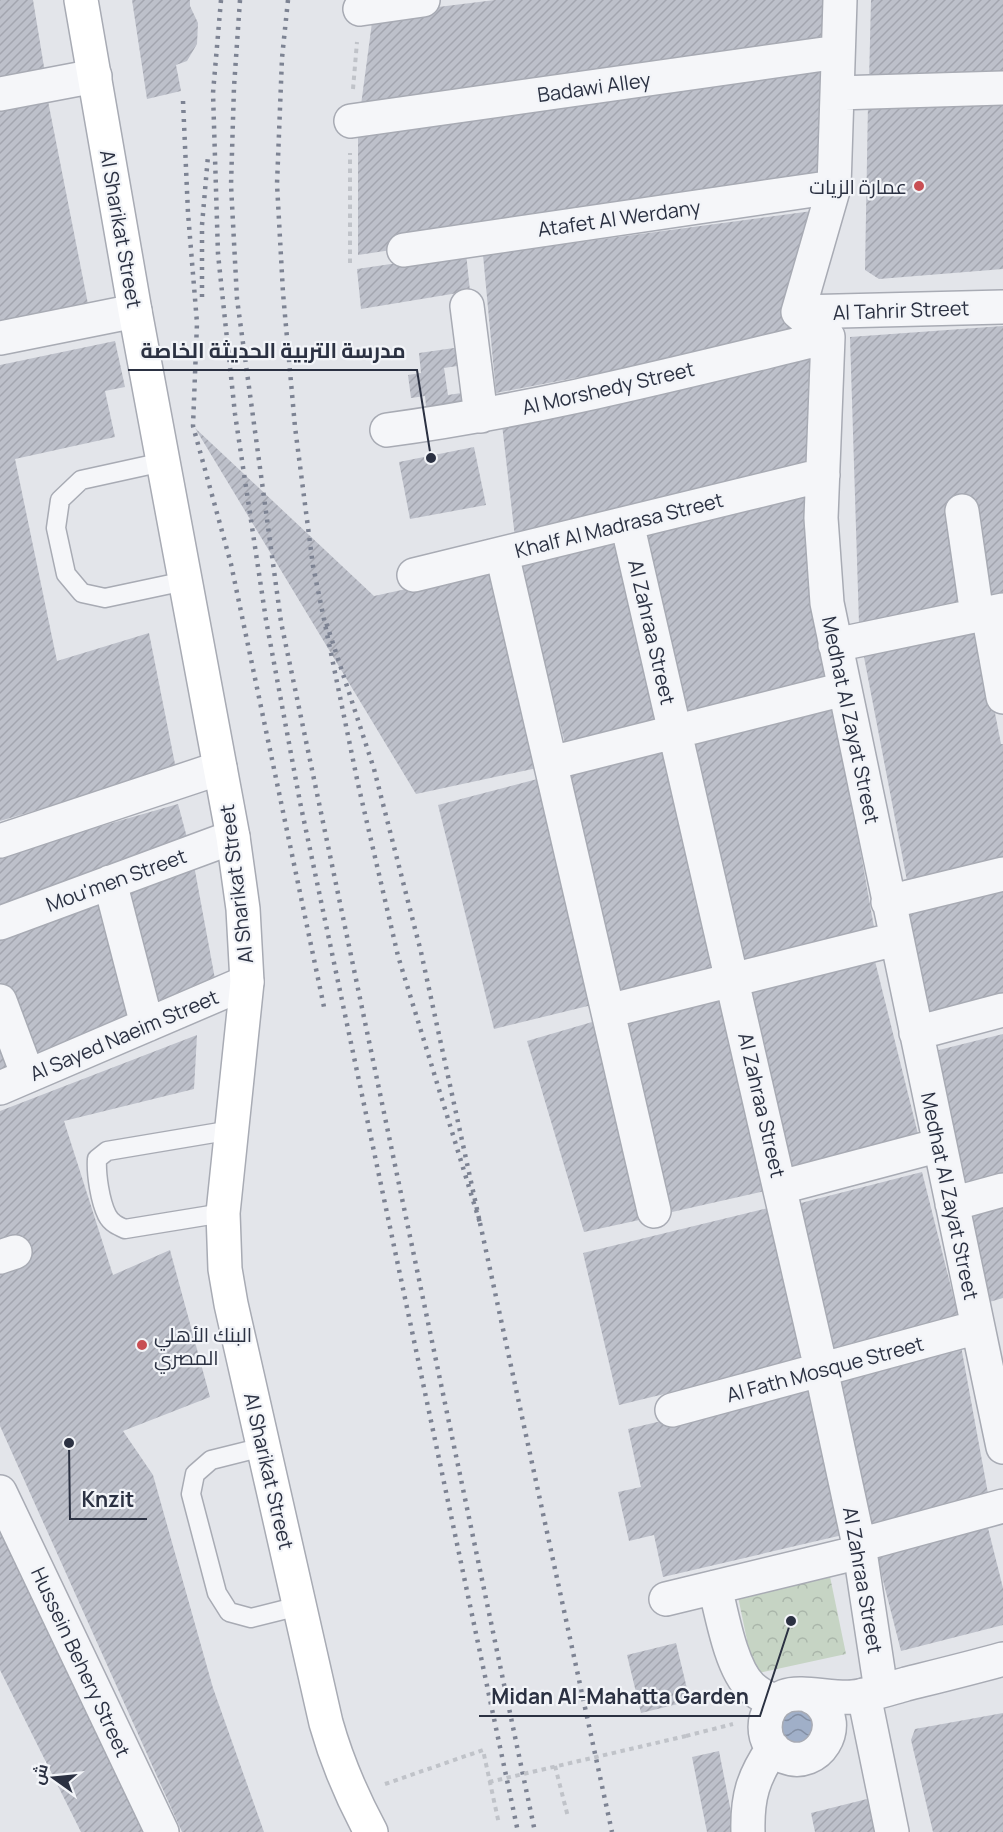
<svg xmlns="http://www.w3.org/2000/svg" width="1003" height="1832" font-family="Manrope,Cairo,sans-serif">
<defs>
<pattern id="park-crowns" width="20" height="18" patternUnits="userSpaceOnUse" patternTransform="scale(1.5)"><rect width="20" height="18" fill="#c6d4c4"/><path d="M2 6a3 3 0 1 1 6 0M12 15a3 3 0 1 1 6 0" fill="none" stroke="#aab6aa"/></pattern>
<pattern id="water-waves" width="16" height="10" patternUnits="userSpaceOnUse" patternTransform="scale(1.5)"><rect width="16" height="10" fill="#a0afc8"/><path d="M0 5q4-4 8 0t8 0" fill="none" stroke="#838fa4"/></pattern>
<pattern id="building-hatch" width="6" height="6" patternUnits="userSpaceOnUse" patternTransform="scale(1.5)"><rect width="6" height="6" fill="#bdc0ca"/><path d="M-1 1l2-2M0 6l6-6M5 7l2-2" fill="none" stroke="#a3a5af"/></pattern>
</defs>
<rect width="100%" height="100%" fill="#e3e5ea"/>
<path fill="url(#park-crowns)" d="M 828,1567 L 846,1654 L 754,1674 L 736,1587 Z"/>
<path fill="url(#water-waves)" d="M 797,1698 L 824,1732 L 786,1752 L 775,1710 Z"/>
<path fill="url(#building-hatch)" d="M 0,0 L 33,0 L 45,73 L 0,82 Z
M 132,0 L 190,0 L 190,6 L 198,23 L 197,44 L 187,61 L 176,65 L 181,91 L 147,99 Z
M 495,0 L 834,0 L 832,42 L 361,105 L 373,15 Z
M 871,0 L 1003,0 L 1003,75 L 869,81 Z
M 835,61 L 828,185 L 358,255 L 358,122 Z
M 1003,98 L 1003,269 L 879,279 L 865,270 L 868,103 Z
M 48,101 L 88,304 L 0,322 L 0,111 Z
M 827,209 L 820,331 L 496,393 L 483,255 Z
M 466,253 L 470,291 L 361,309 L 357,269 Z
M 1003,326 L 1003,603 L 965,611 L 859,624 L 850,337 Z
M 115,341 L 125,387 L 105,391 L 115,437 L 15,459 L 57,661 L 149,633 L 176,769 L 0,821 L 0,365 Z
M 461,347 L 464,365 L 444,368 L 448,395 L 468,392 L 470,410 L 427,416 L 425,396 L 411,398 L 408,375 L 421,373 L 419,353 Z
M 820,356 L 808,471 L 516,546 L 501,416 Z
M 195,428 L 374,596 L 498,569 L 542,767 L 416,794 Z
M 474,447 L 486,505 L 410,519 L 399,462 Z
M 809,496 L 828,686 L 682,723 L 641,536 Z
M 619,543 L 659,730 L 566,747 L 517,565 Z
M 978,625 L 1001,744 L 1003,744 L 1003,864 L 908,886 L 863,652 Z
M 835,708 L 874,927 L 736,967 L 687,742 Z
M 665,747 L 720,972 L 620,997 L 566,772 Z
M 545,777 L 596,1004 L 494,1029 L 438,805 Z
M 178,804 L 189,845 L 118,871 L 0,905 L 0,855 Z
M 193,860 L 215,979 L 151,1004 L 122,885 Z
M 1003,885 L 1003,1000 L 928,1020 L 901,906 Z
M 98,896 L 130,1013 L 30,1059 L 0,982 L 0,934 Z
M 873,953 L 921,1146 L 787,1180 L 740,986 Z
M 724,989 L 770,1190 L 672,1212 L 624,1013 Z
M 599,1020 L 644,1219 L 584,1232 L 527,1041 Z
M 1003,1034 L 1003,1176 L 964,1185 L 931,1052 Z
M 197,1035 L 194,1089 L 64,1121 L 113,1275 L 170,1250 L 210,1397 L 123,1431 L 153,1475 L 213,1688 L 264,1832 L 182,1832 L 0,1426 L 0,1111 Z
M 0,1044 L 11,1072 L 0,1077 Z
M 922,1172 L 958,1315 L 830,1349 L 793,1205 Z
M 1003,1199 L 1003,1298 L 986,1303 L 962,1210 Z
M 772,1207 L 808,1359 L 619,1405 L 583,1253 Z
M 961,1346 L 989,1499 L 870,1533 L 839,1383 Z
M 812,1385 L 847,1534 L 663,1577 L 654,1535 L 629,1541 L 618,1492 L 641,1487 L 628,1429 Z
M 0,1499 L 151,1832 L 81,1832 L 0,1670 Z
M 987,1524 L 1003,1588 L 1003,1625 L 901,1651 L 876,1553 Z
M 676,1643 L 690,1701 L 641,1713 L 627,1655 Z
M 1003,1713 L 1003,1832 L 933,1832 L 911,1740 L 915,1729 Z
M 719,1751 L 735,1832 L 707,1832 L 692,1757 Z
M 867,1799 L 875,1832 L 815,1832 L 811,1813 Z"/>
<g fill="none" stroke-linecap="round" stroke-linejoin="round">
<defs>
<path id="service" d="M 163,462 L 81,480 L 60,500 L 56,528 L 66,574 L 82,593 L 105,598 L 185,581
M 223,1213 L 125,1229 C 118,1226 111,1223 107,1215 C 100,1201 96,1174 97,1159 L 107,1151 L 232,1130
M 263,1447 L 211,1460 L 195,1474 L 191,1494 L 217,1593 L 229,1612 L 251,1618 L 299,1606"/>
<path id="minor" d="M 840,0 L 834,187 L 798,312 L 828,337 L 821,518 L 827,603 L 1003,1447
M 360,9 L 423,0
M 837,93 L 1003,88
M 0,94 L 95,76
M 351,121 L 838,52
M 404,250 L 834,187
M 467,306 L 481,416
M 798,312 L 1003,307
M 0,338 L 135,311
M 387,430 C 536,410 682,372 828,337
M 962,511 L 977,615
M 627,523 L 821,1369 L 859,1545 L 881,1690
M 502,554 L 654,1211
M 414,575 L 823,475
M 988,613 L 1003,697
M 835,645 L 1003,610
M 551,763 L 844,689
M 0,841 L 220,768
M 110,882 L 147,1025
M 888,902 L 1003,874
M 0,923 L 233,837
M 0,1001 L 28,1076
M 608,1011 L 896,939
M 916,1033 L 1003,1010
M 0,1088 L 247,982
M 781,1187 L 940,1145
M 952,1204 L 1003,1190
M 0,1257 L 15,1252
M 672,1410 L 978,1327
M 0,1492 L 162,1832
M 859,1545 L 1003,1506
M 715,1587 C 722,1615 731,1668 751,1687 C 758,1694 767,1698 775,1702
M 666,1599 L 860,1552
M 864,1695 L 892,1832"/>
<path id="tertiary" d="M 807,1695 C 811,1697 816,1699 819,1702 C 845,1726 818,1770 785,1757 C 758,1747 759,1707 785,1696 C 800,1690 833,1699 853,1697 C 871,1695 888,1689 906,1684 C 938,1676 971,1668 1003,1659
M 748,1832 C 747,1797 753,1777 773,1748"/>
<path id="secondary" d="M 81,0 L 135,311 L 233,837 L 243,909 L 247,982 L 223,1213 L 225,1269 L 231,1304 L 326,1723 C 337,1762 351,1795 371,1832"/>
</defs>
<use href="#service" stroke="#a8abb4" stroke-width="21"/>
<use href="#minor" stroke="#a8abb4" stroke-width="36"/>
<use href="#tertiary" stroke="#a8abb4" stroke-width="36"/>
<use href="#secondary" stroke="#a8abb4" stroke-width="36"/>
<path stroke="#c0c3c9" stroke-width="4" stroke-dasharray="4.5 4.5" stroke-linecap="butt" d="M 353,89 L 357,42
M 350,263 L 350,153
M 686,1736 L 733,1724
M 555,1766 L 568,1817
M 385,1784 L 483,1750 L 499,1824"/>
<use href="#service" stroke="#f5f6f9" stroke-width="18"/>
<use href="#minor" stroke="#f5f6f9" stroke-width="33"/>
<use href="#tertiary" stroke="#f5f6f9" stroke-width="33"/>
<use href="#secondary" stroke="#fff" stroke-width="33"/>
<path stroke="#7d8393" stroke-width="4.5" stroke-dasharray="3 6" stroke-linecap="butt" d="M 221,0 L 213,93 L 218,254 L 235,414 L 266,620 L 300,802 L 518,1832
M 240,0 L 234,87 L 231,185 L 237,299 L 281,622 L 535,1832
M 288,0 L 282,58 L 277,184 L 283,293 L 295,427 L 313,566 L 358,784 L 398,956 L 480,1223 L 421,952 L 374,769 L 325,619
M 183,101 L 188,213 L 197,323 L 193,426 L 231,564 L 324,1007
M 202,297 L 202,225 L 208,156
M 480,1223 L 612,1832"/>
<path stroke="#c0c3c9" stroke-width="4" stroke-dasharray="4.5 4.5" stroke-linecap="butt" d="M 489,1782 L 686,1736"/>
</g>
<g fill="#c84e53" stroke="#f2f4f8" stroke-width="2">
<circle cx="919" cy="186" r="6"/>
<circle cx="142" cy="1345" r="6"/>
</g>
<g text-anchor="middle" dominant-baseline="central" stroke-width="4.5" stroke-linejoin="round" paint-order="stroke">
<g font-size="20" fill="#2b3142" stroke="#f2f4f8">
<text transform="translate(594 87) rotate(-8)">Badawi Alley</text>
<text transform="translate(619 218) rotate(-8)">Atafet Al Werdany</text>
<text transform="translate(121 229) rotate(80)">Al Sharikat Street</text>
<text transform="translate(901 310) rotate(-2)">Al Tahrir Street</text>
<text transform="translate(608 388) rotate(-13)">Al Morshedy Street</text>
<text transform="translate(619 525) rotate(-14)">Khalf Al Madrasa Street</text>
<text transform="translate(652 632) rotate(77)">Al Zahraa Street</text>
<text transform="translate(851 720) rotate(78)">Medhat Al Zayat Street</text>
<text transform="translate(116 880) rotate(-20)">Mou'men Street</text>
<text transform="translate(236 884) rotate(-97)">Al Sharikat Street</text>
<text transform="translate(124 1035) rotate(-23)">Al Sayed Naeim Street</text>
<text transform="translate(762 1105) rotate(77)">Al Zahraa Street</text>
<text transform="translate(950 1196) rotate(78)">Medhat Al Zayat Street</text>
<text transform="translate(825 1369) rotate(-15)">Al Fath Mosque Street</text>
<text transform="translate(269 1471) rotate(77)">Al Sharikat Street</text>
<text transform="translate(863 1580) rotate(80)">Al Zahraa Street</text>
<text transform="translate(81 1662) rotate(65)">Hussein Behery Street</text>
</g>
<g font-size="20" fill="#2b3142" stroke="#f2f4f8" text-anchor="end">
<text x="907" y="186">عمارة الزيات</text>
<text x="154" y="1334" text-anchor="start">البنك الأهلي<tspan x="154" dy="23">المصري</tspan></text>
</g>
</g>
<path fill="none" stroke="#2b3142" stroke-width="2" d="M431 458L417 370H128M69 1443L70 1519H147M791 1621L760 1716H479"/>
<g fill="#2b3142" stroke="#f2f4f8" stroke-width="2">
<circle cx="431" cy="458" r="6"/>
<circle cx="69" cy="1443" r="6"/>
<circle cx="791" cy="1621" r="6"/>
</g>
<g font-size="21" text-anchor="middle" font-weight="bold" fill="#2b3142" stroke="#f2f4f8" stroke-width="4.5" stroke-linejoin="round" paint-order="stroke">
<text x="273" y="358">مدرسة التربية الحديثة الخاصة</text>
<text x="108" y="1507">Knzit</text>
<text x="620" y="1704">Midan Al-Mahatta Garden</text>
</g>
<g transform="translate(54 1778) rotate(285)" stroke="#f2f4f8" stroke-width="4.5" paint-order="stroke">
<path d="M0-4.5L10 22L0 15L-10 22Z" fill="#2b3142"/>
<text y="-9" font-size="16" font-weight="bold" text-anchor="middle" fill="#2b3142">ش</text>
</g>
</svg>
